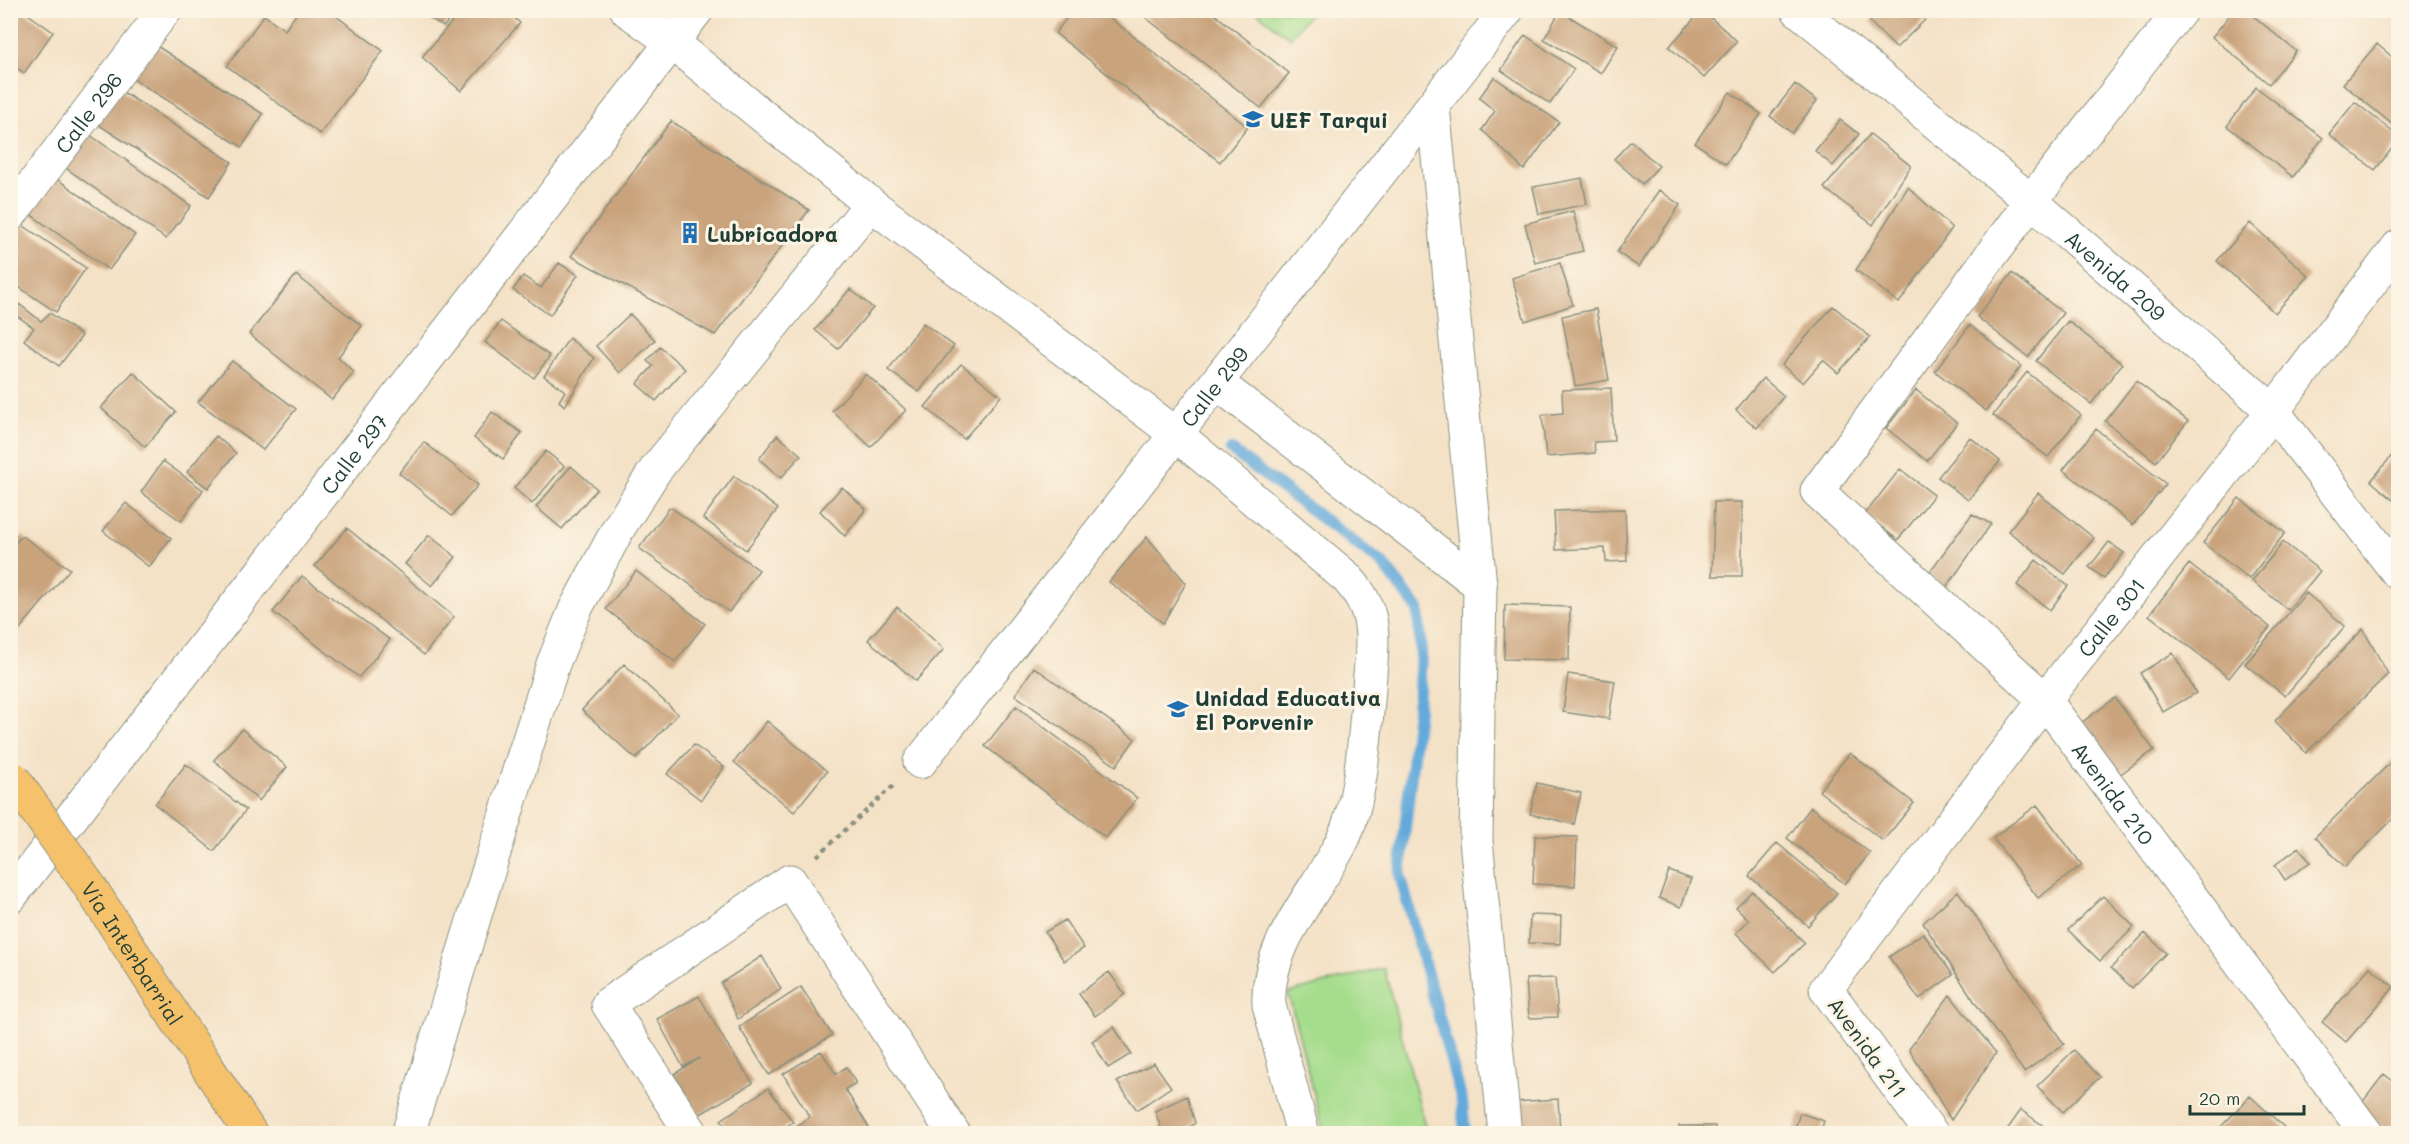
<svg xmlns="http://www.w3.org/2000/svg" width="2409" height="1144" font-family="Mali,sans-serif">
<rect width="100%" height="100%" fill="#fcf5e5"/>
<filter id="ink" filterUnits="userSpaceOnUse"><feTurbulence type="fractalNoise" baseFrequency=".0167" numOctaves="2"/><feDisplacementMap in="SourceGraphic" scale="12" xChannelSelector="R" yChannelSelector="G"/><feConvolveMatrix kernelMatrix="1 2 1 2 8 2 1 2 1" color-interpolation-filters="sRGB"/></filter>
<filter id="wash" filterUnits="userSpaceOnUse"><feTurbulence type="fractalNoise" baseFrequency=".008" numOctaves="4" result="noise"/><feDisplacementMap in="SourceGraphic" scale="24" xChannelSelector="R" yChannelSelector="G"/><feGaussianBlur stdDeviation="1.35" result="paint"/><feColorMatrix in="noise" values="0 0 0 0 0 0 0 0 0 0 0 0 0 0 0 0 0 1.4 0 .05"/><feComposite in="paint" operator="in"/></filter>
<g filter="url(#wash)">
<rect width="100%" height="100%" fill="#f4e2c7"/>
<path fill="#a6dd8d" stroke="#628d60" stroke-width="1.5" d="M 1255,11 L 1312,11 L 1290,38 Z
M 1384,968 L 1427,1133 L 1324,1133 L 1288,993 Z"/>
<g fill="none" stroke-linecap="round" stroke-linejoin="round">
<path stroke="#63aada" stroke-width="12" d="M 1231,450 L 1383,564 L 1418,609 L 1421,653 L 1418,710 L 1400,875 L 1462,1101 L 1465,1134"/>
</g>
<g id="blocks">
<path fill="#c9a37b" d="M 10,10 L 22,10 L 53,32 L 24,73 L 10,63 Z
M 299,10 L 328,10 L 383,51 L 320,134 L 227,66 L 264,15 L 285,30 Z
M 416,10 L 455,10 L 444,27 Z
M 462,10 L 505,10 L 520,23 L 461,91 L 422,57 Z
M 1073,10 L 1100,10 L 1248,127 L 1220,162 L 1055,33 Z
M 1136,10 L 1209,10 L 1289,73 L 1261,108 Z
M 1702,10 L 1737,41 L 1704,78 L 1669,47 Z
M 1882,10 L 1916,10 L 1925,20 L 1896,48 L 1870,22 Z
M 2234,10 L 2246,10 L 2296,51 L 2269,84 L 2212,37 Z
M 1560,11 L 1618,46 L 1601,73 L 1544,39 Z
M 1525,35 L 1574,69 L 1550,104 L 1501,70 Z
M 152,43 L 263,114 L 242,147 L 130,77 Z
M 2377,44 L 2398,62 L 2398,129 L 2343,84 Z
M 1494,77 L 1559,122 L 1524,170 L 1482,130 L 1495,111 L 1479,98 Z
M 1795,84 L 1817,101 L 1792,133 L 1770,116 Z
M 115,87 L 232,162 L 209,197 L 93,121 Z
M 2256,87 L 2323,138 L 2293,177 L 2227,126 Z
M 1730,92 L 1761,114 L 1726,164 L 1695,143 Z
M 2355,102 L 2398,136 L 2398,141 L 2375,170 L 2329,134 Z
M 1840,120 L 1859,134 L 1833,166 L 1815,151 Z
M 671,121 L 809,210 L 715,335 L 571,256 Z
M 83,130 L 191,206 L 166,239 L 59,163 Z
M 1870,134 L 1911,166 L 1873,225 L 1824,188 Z
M 1631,141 L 1659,166 L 1642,184 L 1614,159 Z
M 49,173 L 135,235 L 109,270 L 23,209 Z
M 1582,178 L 1587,204 L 1539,214 L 1533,187 Z
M 1908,187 L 1952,228 L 1899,303 L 1856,270 Z
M 1659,190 L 1680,205 L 1639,267 L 1617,252 Z
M 1573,211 L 1583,251 L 1535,263 L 1525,224 Z
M 12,218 L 86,268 L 56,312 L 10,281 Z
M 2250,223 L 2309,276 L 2275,313 L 2217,261 Z
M 559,263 L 578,275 L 550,315 L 513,290 L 523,276 L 541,288 Z
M 1560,263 L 1573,305 L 1525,321 L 1512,278 Z
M 2012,273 L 2063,313 L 2028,357 L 1977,317 Z
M 296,275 L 362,326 L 338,357 L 354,372 L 332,400 L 249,334 Z
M 850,289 L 873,308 L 838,349 L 815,330 Z
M 19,304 L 41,321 L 50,313 L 82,336 L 59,366 L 24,340 L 34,328 L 13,313 Z
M 1833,306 L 1870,337 L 1838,373 L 1823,360 L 1803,383 L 1782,365 Z
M 1596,309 L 1609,380 L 1575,386 L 1562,316 Z
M 630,314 L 655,340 L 620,373 L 596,346 Z
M 501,321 L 550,356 L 534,378 L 485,342 Z
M 2068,321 L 2122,364 L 2091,404 L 2036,361 Z
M 923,323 L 954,346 L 919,392 L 888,370 Z
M 1970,325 L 2021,366 L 1986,411 L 1935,371 Z
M 569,338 L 594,358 L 565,406 L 559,401 L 565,391 L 544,376 Z
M 660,347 L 685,369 L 656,401 L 637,384 L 653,366 L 647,361 Z
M 232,361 L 296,409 L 263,450 L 198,402 Z
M 961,364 L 1001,396 L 964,439 L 925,407 Z
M 133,372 L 176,412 L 145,447 L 101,408 Z
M 2027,372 L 2081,415 L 2048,457 L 1993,415 Z
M 866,374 L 906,410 L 871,447 L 832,411 Z
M 1763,378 L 1784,396 L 1757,428 L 1736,410 Z
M 2136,381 L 2188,421 L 2156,462 L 2105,421 Z
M 1611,388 L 1614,441 L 1594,442 L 1595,453 L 1546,457 L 1542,415 L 1563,413 L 1562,390 Z
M 1916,390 L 1957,423 L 1927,461 L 1886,428 Z
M 492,412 L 522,433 L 503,459 L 474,438 Z
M 2096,429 L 2166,484 L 2133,525 L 2063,470 Z
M 777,435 L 801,455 L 781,478 L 759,459 Z
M 216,436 L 236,453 L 208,488 L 187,472 Z
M 1970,437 L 2000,461 L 1968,500 L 1938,477 Z
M 424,442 L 478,485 L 452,516 L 399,473 Z
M 2398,448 L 2398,504 L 2371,481 Z
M 546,451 L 564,466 L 532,504 L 514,488 Z
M 163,461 L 203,490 L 181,521 L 141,492 Z
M 571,466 L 597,489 L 562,529 L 536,507 Z
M 1900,469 L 1934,495 L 1898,540 L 1865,514 Z
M 734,476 L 778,509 L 746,550 L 703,518 Z
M 842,487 L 866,509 L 845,536 L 820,511 Z
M 2038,493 L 2094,538 L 2065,574 L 2008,531 Z
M 2239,498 L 2285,533 L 2249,579 L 2203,543 Z
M 1714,502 L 1742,502 L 1742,576 L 1712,576 Z
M 126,503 L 171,538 L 149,567 L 103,531 Z
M 670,507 L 759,570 L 729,612 L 639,548 Z
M 1625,509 L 1627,561 L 1606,562 L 1605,548 L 1556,550 L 1554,511 Z
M 1972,514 L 1991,524 L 1946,588 L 1928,574 Z
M 347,528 L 454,617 L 424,655 L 315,566 Z
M 429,535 L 456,557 L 432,586 L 405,564 Z
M 22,536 L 70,569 L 19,630 L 10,623 L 10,548 Z
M 1147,537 L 1186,583 L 1163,623 L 1109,582 Z
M 2109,542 L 2124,553 L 2104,578 L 2089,567 Z
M 2283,542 L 2320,571 L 2288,610 L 2252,581 Z
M 2036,560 L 2068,586 L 2050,610 L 2017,585 Z
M 2189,564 L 2270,627 L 2229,678 L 2149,615 Z
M 636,571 L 705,624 L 675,662 L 606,609 Z
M 302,576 L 390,640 L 359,677 L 273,612 Z
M 2306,593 L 2345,626 L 2285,696 L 2245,664 Z
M 1505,605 L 1570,607 L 1569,660 L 1504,659 Z
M 897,607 L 944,649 L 916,681 L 868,640 Z
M 2363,629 L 2388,674 L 2306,753 L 2275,721 Z
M 2173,653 L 2196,693 L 2163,712 L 2140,673 Z
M 624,664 L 678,714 L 636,759 L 582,710 Z
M 1034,667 L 1135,739 L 1116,766 L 1015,695 Z
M 1568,674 L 1615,681 L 1609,719 L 1563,712 Z
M 2115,698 L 2154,750 L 2115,778 L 2077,726 Z
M 1016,706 L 1137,798 L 1106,838 L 985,746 Z
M 767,721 L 827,771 L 794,812 L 734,762 Z
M 242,729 L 287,767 L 259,801 L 214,760 Z
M 694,745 L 724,767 L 701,800 L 667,774 Z
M 1850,753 L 1914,803 L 1883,841 L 1819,791 Z
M 2398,755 L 2398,814 L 2345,867 L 2315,837 Z
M 186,764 L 246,810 L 214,851 L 155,804 Z
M 1537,783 L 1581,793 L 1574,824 L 1530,814 Z
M 2037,805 L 2082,865 L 2038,898 L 1993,838 Z
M 1811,807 L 1870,853 L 1845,884 L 1787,838 Z
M 1535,836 L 1577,837 L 1575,886 L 1533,884 Z
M 1777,843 L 1837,893 L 1808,926 L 1749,876 Z
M 2299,847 L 2310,862 L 2285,880 L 2275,865 Z
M 1669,871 L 1691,879 L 1681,907 L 1659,898 Z
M 1752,891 L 1805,943 L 1775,972 L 1736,933 L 1749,920 L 1736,907 Z
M 1958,891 L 2064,1044 L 2024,1072 L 1980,1010 L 1923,923 Z
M 2103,896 L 2134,927 L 2100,961 L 2068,930 Z
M 1530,915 L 1561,916 L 1560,944 L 1529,943 Z
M 1065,920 L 1084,948 L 1064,961 L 1045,932 Z
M 1923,933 L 1953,975 L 1919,999 L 1889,957 Z
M 2145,933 L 2166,953 L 2132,988 L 2111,968 Z
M 762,956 L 781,989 L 738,1019 L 721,983 Z
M 2370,967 L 2394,987 L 2346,1042 L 2322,1022 Z
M 1109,972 L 1125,994 L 1095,1016 L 1079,994 Z
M 1555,978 L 1558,1017 L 1529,1018 L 1526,979 Z
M 801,987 L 832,1035 L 769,1075 L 739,1027 Z
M 1950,995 L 1996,1053 L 1951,1120 L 1909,1049 Z
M 699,996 L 726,1043 L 753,1083 L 699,1115 L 674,1074 L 700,1058 L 683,1067 L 657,1019 Z
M 1114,1027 L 1131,1054 L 1108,1068 L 1092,1041 Z
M 2074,1050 L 2100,1077 L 2063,1112 L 2037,1086 Z
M 821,1051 L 836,1074 L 846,1067 L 856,1083 L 845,1089 L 873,1134 L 785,1134 L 810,1117 L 783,1074 Z
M 1154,1063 L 1171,1087 L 1137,1110 L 1117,1082 Z
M 2384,1074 L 2398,1085 L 2398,1134 L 2392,1134 L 2358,1108 Z
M 768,1088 L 793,1122 L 775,1134 L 731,1134 L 721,1120 Z
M 1187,1096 L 1195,1123 L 1181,1134 L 1163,1134 L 1155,1111 Z
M 2250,1096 L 2286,1129 L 2282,1134 L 2222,1134 L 2218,1130 Z
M 1558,1099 L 1560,1131 L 1516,1133 L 1514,1102 Z
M 2021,1110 L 2055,1134 L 2004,1134 Z
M 1800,1113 L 1824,1121 L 1820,1134 L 1793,1134 Z
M 1679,1126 L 1715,1126 L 1715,1134 L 1679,1134 Z"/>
</g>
</g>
<g filter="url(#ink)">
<use href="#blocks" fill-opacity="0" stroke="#8a907e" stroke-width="1.5"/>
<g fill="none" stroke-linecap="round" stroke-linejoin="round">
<defs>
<g id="minor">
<path id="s1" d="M 1798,10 L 2031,201 L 2273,411 L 2398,573"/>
<path id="s2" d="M 2181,10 L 2031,201 L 1817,491 L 2045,700 L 2367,1134"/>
<path d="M 1433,106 L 1480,585 L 1476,840 L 1505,1134"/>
<path d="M 871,204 L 1176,434 L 1346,577 C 1359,591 1368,605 1371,625 C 1374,646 1370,668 1369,689 C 1365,733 1362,796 1344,837 C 1319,891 1265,943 1269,1005 L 1303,1134"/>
<path id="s3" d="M 10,215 L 165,10"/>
<path d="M 1217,383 L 1480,585"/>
<path id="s4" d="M 920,762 L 1507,10"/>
<path id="s5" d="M 10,897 L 697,10"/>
<path d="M 408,1134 L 522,761 L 553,664 L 575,610 L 618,529 L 656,469 L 871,204 L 673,43 L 627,10"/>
<path d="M 692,1134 L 608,1004 L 790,881 L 954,1134"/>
<path id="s6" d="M 1932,1134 L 1826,989 L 2045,700 L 2273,411 L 2398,247"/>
</g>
<g id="major">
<path id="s7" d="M 88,884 L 251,1134"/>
</g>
</defs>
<use href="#minor" stroke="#8a907e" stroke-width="35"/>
<use href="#major" stroke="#8a907e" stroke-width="35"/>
<path stroke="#8a907e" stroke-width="4" stroke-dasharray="4.5 4.5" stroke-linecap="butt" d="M 817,856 L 893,786"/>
<use href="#minor" stroke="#fff" stroke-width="33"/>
<use href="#major" stroke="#f5c16b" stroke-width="33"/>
<defs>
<path id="major-bridge" d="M 13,778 L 88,884"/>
</defs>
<use href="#major-bridge" stroke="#8a907e" stroke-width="35" stroke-linecap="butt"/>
<use href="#major-bridge" stroke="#f5c16b" stroke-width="33"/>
</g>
</g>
<defs>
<symbol id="school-bare" viewBox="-9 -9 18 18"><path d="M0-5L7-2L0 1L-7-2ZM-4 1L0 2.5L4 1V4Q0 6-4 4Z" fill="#1f6fb2" stroke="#fcf5e5" stroke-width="2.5" paint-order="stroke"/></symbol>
<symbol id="building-bare" viewBox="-9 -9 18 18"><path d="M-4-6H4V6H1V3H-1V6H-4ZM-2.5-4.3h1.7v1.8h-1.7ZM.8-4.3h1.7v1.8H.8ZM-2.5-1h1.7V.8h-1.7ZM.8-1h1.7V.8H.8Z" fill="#1f6fb2" stroke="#fcf5e5" stroke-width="2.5" paint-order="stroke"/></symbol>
</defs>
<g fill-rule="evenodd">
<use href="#school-bare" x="1238" y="104" width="30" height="30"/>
<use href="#building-bare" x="675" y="218" width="30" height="30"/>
<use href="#school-bare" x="1163" y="694" width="30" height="30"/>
</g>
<g text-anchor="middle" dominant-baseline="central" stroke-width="6" stroke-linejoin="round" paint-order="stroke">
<g font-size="21" fill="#1f3d34" stroke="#fcf5e5">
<text stroke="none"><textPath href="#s3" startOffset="129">Calle 296</textPath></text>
<text stroke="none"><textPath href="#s1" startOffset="414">Avenida 209</textPath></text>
<text stroke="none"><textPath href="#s4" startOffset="477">Calle 299</textPath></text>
<text stroke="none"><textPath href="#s5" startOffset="561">Calle 297</textPath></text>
<text stroke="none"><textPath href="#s6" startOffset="648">Calle 301</textPath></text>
<text stroke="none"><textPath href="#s2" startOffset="1028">Avenida 210</textPath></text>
<text stroke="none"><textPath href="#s7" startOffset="82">Vía Interbarrial</textPath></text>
<text transform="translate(1868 1047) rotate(54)">Avenida 211</text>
</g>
<g font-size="21" font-weight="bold" fill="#1f3d34" stroke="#fcf5e5" text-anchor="start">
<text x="1270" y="119">UEF Tarqui</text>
<text x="707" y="233">Lubricadora</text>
<text x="1195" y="697">Unidad Educativa<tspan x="1195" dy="24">El Porvenir</tspan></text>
</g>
</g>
<rect width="2409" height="1144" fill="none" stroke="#fcf5e5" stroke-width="36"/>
<path d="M2190 1105v9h114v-9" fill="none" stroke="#1f3d34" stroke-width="3"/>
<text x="2199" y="1105" font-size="18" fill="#1f3d34" stroke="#fcf5e5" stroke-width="4.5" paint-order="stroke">20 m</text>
</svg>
